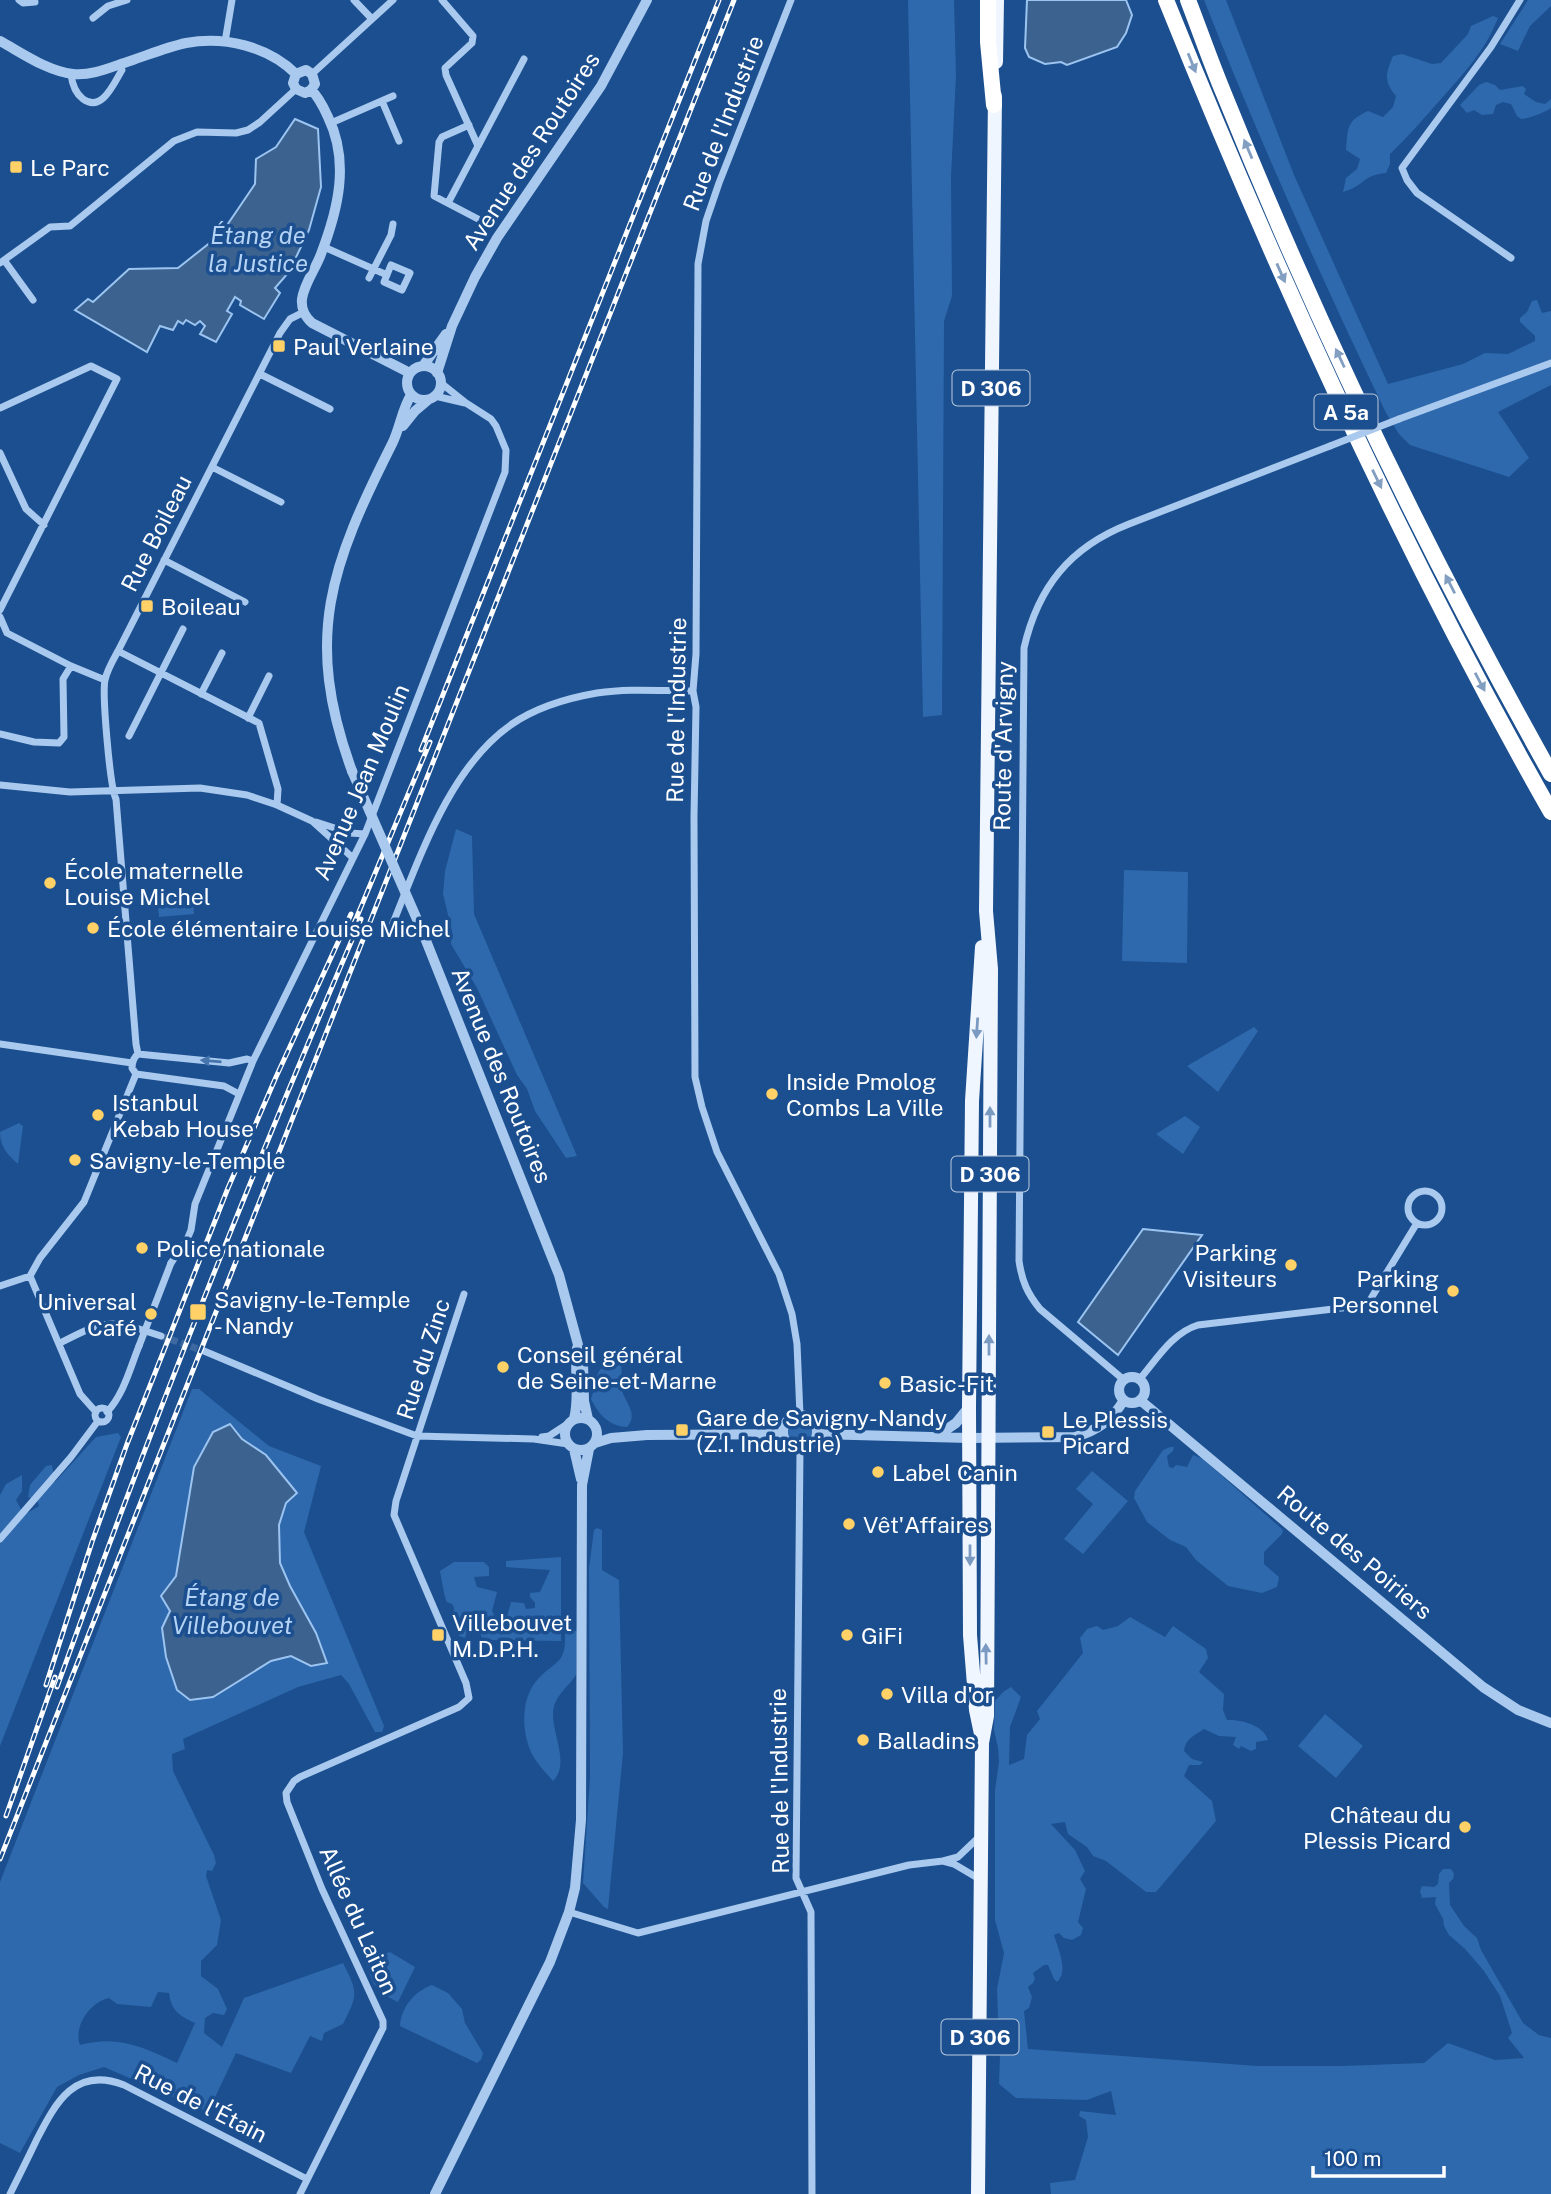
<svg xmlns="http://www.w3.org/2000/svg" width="1551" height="2194" font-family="'Public Sans',sans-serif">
<rect width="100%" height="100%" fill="#1b4f8f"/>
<path fill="#2e69ad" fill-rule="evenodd" d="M 908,0 L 954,0 L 956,75 L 951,177 L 952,296 L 944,321 L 942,715 L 923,717 Z
M 1204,0 L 1226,0 L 1294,175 L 1388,384 L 1463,364 L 1485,353 L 1508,354 L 1535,341 L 1535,336 L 1520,322 L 1520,318 L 1527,312 L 1532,301 L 1537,300 L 1542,313 L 1551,311 L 1551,385 L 1498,412 L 1529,458 L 1509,477 L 1410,445 L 1399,434 L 1386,413 C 1321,277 1259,140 1204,0 Z
M 1528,0 L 1551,0 L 1551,6 L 1530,26 L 1518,51 L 1500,44 Z
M 1493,16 L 1498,18 C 1485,51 1465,72 1442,98 C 1425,117 1409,136 1390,154 L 1390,164 L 1386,173 C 1362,175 1365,186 1343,192 L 1346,178 L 1357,169 L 1360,159 L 1346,150 C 1348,128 1346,121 1368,111 L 1383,117 L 1393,107 L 1396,96 C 1383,81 1386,73 1393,56 L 1402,54 L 1432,64 L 1441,63 L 1468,34 L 1471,26 Z
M 1486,82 L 1495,85 L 1500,90 L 1523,86 L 1526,89 L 1524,94 L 1536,102 L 1545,104 L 1551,99 L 1551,108 C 1546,112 1528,119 1521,119 L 1517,116 L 1511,104 L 1503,102 L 1496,105 L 1493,114 L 1482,115 L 1474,110 L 1467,113 L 1460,105 L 1479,85 Z
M 456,829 L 472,836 L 474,914 L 577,1156 L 566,1158 L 535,1111 L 527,1089 L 517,1075 L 477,988 L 451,944 L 452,931 L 443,894 L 445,871 Z
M 1124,870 L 1188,872 L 1187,963 L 1122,961 Z
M 192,893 L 194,914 L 159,917 L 157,897 Z
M 1254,1027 L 1258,1031 L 1218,1092 L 1187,1066 Z
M 1185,1116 L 1200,1127 L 1183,1154 L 1156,1134 Z
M 19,1123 L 23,1126 L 18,1164 C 8,1155 0,1147 0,1132 Z
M 621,1361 C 622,1370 621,1381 622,1390 C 625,1403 639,1414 627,1427 C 609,1426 599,1415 591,1399 C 600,1375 591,1366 621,1361 Z
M 192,1389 L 199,1389 L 269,1446 L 321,1466 L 304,1532 L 384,1726 L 382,1732 L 375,1732 L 349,1684 L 341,1675 L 298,1687 L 183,1739 L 185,1749 L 172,1754 L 173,1771 L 214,1855 L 216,1863 L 212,1871 L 207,1870 L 206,1876 L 221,1920 L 217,1945 L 201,1961 L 201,1976 L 218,1989 L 227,2009 L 224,2015 L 213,2013 L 205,2018 L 204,2033 L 222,2047 L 244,1998 L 343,1963 C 358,1992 358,1995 343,2024 L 324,2033 L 322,2041 L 310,2036 L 291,2073 L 236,2053 L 208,2112 L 104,2067 L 79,2075 L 57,2087 L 20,2153 L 0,2143 L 0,1882 ZM 230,1424 L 242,1439 L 266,1455 L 286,1503 L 279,1525 L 280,1563 L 290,1586 L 311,1666 L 291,1655 L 271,1661 L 213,1697 L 162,1628 L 170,1611 L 161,1596 L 176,1576 L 182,1549 ZM 158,1992 L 169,1993 C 171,2011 180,2016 195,2023 L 177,2063 C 142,2047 119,2035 80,2045 C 73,2027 90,2002 109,1998 L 117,2004 L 151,2007 Z
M788 1432a13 13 0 1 1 26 0a13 13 0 1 1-26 0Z
M 118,1433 L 121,1437 L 0,1746 L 0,1495 L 6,1484 L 22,1475 L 22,1491 L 16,1500 L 24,1515 L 39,1506 L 37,1500 L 28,1497 L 30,1485 L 46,1466 L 52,1465 L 55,1482 L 96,1437 Z
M 1170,1447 L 1174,1447 L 1173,1451 L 1167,1456 L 1169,1467 L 1173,1468 L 1176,1465 L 1187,1467 L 1193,1455 L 1203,1459 L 1283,1530 L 1282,1534 L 1264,1552 L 1264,1564 L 1279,1577 L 1277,1587 L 1262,1593 L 1228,1586 L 1196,1560 L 1186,1547 L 1170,1540 L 1147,1522 L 1134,1498 L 1135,1491 L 1163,1450 Z
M 1092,1471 L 1128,1501 L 1083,1554 L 1064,1539 L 1093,1504 L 1076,1489 Z
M 597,1528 L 602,1530 L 602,1570 L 619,1580 L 623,1753 L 608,1909 L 604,1907 L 583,1883 L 590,1777 L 589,1568 L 594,1530 Z
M 561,1557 L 561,1641 L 482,1640 L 480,1630 L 468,1628 L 465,1638 L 459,1636 L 461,1627 L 468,1619 L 458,1619 L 454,1615 L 454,1608 L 452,1604 C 450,1603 448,1603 447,1602 C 445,1600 441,1576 440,1571 L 454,1562 L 484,1562 L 489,1567 L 489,1576 L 474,1577 L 477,1587 L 497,1592 L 492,1611 L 496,1618 L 504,1619 L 507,1617 L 511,1602 L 524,1603 L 526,1609 L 535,1608 L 535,1603 L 530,1597 L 530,1593 L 540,1592 L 550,1570 L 506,1567 L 506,1561 Z
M 1130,1617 L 1165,1637 L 1173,1626 L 1206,1649 L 1208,1658 L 1199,1672 L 1224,1694 L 1223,1710 L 1227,1720 C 1240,1719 1264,1725 1268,1740 L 1256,1742 L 1256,1749 L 1251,1751 L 1241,1746 L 1239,1749 L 1233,1745 L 1236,1737 L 1219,1736 L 1204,1729 C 1194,1736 1186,1738 1184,1751 L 1192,1759 L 1203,1762 L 1200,1765 L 1189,1765 L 1184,1776 L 1212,1801 L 1216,1821 L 1156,1892 L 1146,1892 L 1106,1861 L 1093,1856 L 1087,1847 L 1068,1834 L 1065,1822 L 1051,1824 L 1075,1850 L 1085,1871 L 1080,1879 L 1086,1889 L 1078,1922 L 1083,1928 L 1081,1935 L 1072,1940 L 1064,1938 L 1059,1933 L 1054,1935 C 1058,1949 1069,1971 1057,1982 L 1054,1979 L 1048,1965 L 1044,1965 L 1033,1973 L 1035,1979 L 1033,1983 L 1028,1987 L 1032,1997 L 1029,2008 L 1024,2011 L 1028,2049 L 1257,2066 L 1341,2066 L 1424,2063 L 1448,2043 L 1495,2060 L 1524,2058 L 1508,2038 L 1512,2033 L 1500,1996 L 1484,1971 L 1465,1949 L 1449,1935 L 1444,1926 L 1443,1919 L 1435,1904 L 1436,1897 L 1422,1898 L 1420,1891 L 1422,1886 L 1434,1887 L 1438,1884 L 1439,1874 L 1443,1869 L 1451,1869 L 1454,1874 L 1453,1879 L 1449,1883 L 1450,1905 L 1464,1926 L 1477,1938 L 1481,1950 L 1523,2023 L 1539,2035 L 1551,2038 L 1551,2194 L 1051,2194 L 1050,2183 L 1075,2180 L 1088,2137 L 1086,2120 L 1079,2116 L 1080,2111 L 1116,2115 L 1111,2091 L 1087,2100 L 1016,2098 L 999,2084 L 1001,2027 L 998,2018 L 997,1989 L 1004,1953 L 995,1920 L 995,1790 L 999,1762 L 998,1748 L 994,1730 L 995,1701 L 1003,1692 L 1011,1687 L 1021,1697 L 1010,1727 L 1009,1765 L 1024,1759 L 1027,1735 L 1040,1719 L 1037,1711 L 1083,1653 L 1080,1638 L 1087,1629 L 1097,1626 L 1103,1630 L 1118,1626 Z
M 565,1631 L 577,1631 L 576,1675 C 569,1686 558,1693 554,1706 C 548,1729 572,1762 553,1781 C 546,1773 538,1765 533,1756 C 521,1734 520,1698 538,1679 C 558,1658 566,1665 565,1631 Z
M 1325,1714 L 1363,1746 L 1336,1778 L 1298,1746 Z
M 390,1952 L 415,1967 L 398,2002 C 375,1991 372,1985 366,1960 Z
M 432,1985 L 448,1993 L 462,2009 L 465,2023 L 483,2053 L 481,2060 L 477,2063 L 400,2026 C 401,2007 415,1991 432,1985 Z"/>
<path fill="#3c6290" stroke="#9cc4f0" stroke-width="2" d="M 1027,0 L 1126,0 L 1132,15 L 1126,33 L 1117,47 L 1067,65 L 1061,62 L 1045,64 L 1029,57 L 1025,48 Z
M 295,119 L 318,129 L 321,187 L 309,230 L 289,272 L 275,288 L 280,293 L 264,319 L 240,305 L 241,301 L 235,297 L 227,311 L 232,314 L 216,342 L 200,334 L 205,326 L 200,321 L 195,325 L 186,320 L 183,324 L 178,321 L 173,330 L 160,326 L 147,352 L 75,310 L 88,299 L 93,302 L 129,269 L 178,268 L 221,234 L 255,184 L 256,159 L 276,147 Z
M 1143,1229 L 1202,1235 L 1118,1355 L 1078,1322 Z
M 230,1424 L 242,1439 L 266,1455 L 297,1493 L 286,1503 L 279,1525 L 280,1563 L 290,1586 L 316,1633 L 327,1663 L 311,1666 L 291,1656 L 271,1661 L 213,1697 L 190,1700 L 177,1690 L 166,1657 L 162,1628 L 170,1611 L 161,1596 L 176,1576 L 194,1467 L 213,1432 Z"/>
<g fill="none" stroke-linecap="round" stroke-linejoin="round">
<path stroke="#3d69a0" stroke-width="7" stroke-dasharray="7 3.5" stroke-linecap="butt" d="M 161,1336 L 204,1351"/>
<path stroke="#a9c9ee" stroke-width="7" d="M 19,0 L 23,3 L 35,2
M 354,0 L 372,19
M 442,0 L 473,36 L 472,43 L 445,68 L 446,75 L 478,146
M 791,0 L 719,183 L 706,221 L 698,264 L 696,654 L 693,691 L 696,707 L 694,817 L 695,1077 L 702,1107 L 717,1152 L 779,1274 L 792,1314 L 797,1344 L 800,1415
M 93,18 L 108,6 L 127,0
M 225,42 L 232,0
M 71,74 C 72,83 75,93 83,99 C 102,113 114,83 122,70 L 120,64
M 312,74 L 393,0
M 382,101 L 399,141
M 331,123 L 393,96
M 469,125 L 442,137 L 439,142 L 434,196 L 478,219
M 448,203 L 524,59
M 324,247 L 387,275
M 1511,258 L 1417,193 L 1407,180 L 1402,168 L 1491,47 L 1520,0
M 4,260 L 33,300
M 0,263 L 50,227 L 70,226 L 174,141 L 197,132 L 236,133 L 248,130 L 260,122 L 296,89
M 391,265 L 410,273 L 402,290 L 384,282 Z
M 369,278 L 391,235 L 393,224
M 260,374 L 330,409
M 435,396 L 465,403
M 0,408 L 91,366 L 117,379 L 0,610
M 1399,419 L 1551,363
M 0,453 L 26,509 L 44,525
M 212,467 L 281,502
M 164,560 L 245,602
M 0,617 L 7,633 L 71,666 L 105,680
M 118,651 L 259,723 L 278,789 L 277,805
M 201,694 L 222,653
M 248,718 L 269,676
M 0,734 L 34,742 L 59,743 L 64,737 L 63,679 L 71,666
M 129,736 L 183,629
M 0,785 L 70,792 L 200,788 L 247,795 L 277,805 L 312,821 L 353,858
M 316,822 L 350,833 L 365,834
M 391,928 C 419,860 449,767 512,724 C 537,707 568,698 597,693 C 629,688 661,691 693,691
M 0,1044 L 132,1063
M 138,1054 L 136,1044 L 116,799 C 110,788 102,694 105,680 C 107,670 113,660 118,651 L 280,333 L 290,319 L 304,312
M 136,1074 L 132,1068 C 132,1062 133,1058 138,1054 L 229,1063 L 247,1059 L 253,1061
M 136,1074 L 224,1086 L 239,1094
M1408 1208a17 17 0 1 1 34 0a17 17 0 1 1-34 0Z
M 171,1263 L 186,1242 L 191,1230 L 195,1204 L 253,1061 L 365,834 L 505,472 L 506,450 L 496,426 L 491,419 L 466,403 L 441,383
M 30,1276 L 40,1258 L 84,1202 L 136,1074
M 30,1276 L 80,1394 L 96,1412
M 0,1286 L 30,1276
M 60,1343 C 106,1319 111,1319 161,1336
M 204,1351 L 318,1399 L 417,1436 L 534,1439 L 568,1444
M 1124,1380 L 1040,1309 C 1027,1293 1022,1281 1019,1261 L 1024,648 C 1038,587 1070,547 1129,524 L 1330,446
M 1139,1380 C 1157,1359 1172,1333 1198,1325 L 1367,1305 L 1417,1223
M95 1415a7 7 0 1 1 14 0a7 7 0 1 1-14 0Z
M 107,1412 C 124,1394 130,1368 139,1346
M 542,1437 L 549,1436 L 569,1423
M 800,1449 L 796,1878 L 811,1912 L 812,2194
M 0,1539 L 71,1457 L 98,1421
M 980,1836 L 958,1857 L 943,1861 L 954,1864 L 981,1880
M 569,1912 L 638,1933 L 909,1865 L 943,1861
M 10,2194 C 19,2176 28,2158 37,2139 C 56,2102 75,2066 124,2085 L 307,2179
M 300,2194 L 383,2028 L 383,2021 L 322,1889 L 287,1802 L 286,1793 L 294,1781 L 300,1777 L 459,1707 L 469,1698 L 466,1683 L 394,1515 L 396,1501 L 464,1294"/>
<path stroke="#a9c9ee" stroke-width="10" d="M 0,41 C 22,53 47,71 73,74 C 92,76 111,67 130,61 C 148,55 167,47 186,43 C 224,36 268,46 296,74
M 296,74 L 306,70 L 312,74 L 315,84 L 311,90
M 296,74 L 293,83 L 296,89 L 305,93 L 311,90
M 311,90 C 319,97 324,108 328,117 C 350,162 338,210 321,254 C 316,268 304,284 302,299 C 301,308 305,317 312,323 L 406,371 L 409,375
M407 383a17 17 0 1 1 34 0a17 17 0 1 1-34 0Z
M 423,366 L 446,334
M 437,373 L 452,326 L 475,277 L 497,238 L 601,86 L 647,0
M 403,426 L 415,411 L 428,400
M 352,771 C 303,637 331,565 392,444 C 400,428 402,409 411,395
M 423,933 L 559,1275 L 583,1363 L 584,1401 L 588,1419
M1119 1390a13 13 0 1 1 26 0a13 13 0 1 1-26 0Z
M 1140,1400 L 1483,1687 L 1518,1710 L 1551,1723
M783 1432a17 17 0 1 1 34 0a17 17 0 1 1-34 0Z
M565 1434a16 16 0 1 1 32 0a16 16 0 1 1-32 0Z
M 574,1419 C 580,1396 574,1372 577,1348
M 817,1434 L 969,1438 L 1075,1437 C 1098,1430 1112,1420 1124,1400
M 937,1436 L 956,1423 L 969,1407
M 595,1443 L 611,1438 L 647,1435 L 783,1434
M 574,1449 L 581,1479
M 435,2194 L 550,1962 L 569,1912 L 575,1888 L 581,1820 L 582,1485 L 589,1449"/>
<path stroke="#f0f6ff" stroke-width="14" d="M 996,62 L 997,0
M 981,1734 L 976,1710 L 970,1635 L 969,1407 L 972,1101 L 982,947
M 978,2194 L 982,1743 L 987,1716 L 991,969 L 986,911 L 995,96"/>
<path stroke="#fff" stroke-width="16" d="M 988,0 L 988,42 L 994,105
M 1166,0 C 1278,278 1403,552 1551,812
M 1188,0 C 1200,31 1211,63 1224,94 C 1318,327 1428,555 1551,774"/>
<defs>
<path id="rail" d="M 421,750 L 719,0
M 353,926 L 430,742
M 46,1685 L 92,1542 L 127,1444 L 228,1188 L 276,1077 L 351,914
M 57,1687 C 150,1428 252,1172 361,919
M 6,1816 L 55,1677
M 0,1859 L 734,0"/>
</defs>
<use href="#rail" stroke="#fff" stroke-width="5"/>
<use href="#rail" stroke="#1b4f8f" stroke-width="2.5" stroke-dasharray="8" stroke-linecap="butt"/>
<path stroke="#a9c9ee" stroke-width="7" d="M 1330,446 L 1399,419
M 139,1346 L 171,1263"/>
<path stroke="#a9c9ee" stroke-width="10" d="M 352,771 L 423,933"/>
</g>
<defs><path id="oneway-solid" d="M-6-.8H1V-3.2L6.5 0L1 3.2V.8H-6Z" transform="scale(1.75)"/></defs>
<g fill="#829ec1">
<use href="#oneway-solid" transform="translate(1192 63) rotate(68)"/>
<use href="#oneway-solid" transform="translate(1248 149) rotate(-113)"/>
<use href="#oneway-solid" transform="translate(1281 273) rotate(66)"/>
<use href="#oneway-solid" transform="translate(1340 358) rotate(-115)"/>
<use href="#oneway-solid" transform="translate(1377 479) rotate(64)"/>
<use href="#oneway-solid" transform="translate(1450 584) rotate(-117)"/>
<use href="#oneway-solid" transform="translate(1480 682) rotate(62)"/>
</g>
<g fill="#7b9ac1">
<use href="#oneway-solid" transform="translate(977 1028) rotate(94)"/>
<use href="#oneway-solid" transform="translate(990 1117) rotate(-90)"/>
<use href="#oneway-solid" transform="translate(989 1345) rotate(-90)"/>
<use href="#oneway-solid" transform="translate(970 1555) rotate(90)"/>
<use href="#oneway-solid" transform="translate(986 1654) rotate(-91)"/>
</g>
<use fill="#4674ac" href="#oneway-solid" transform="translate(211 1061) rotate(-175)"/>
<g fill="#ffd166" stroke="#1b4f8f" stroke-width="2.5">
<rect x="9" y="160" width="14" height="14" rx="3.5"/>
<rect x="272" y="339" width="14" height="14" rx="3.5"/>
<rect x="140" y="599" width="14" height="14" rx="3.5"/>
<circle cx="50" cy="883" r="7"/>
<circle cx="93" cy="928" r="7"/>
<circle cx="772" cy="1094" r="7"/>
<circle cx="98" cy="1115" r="7"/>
<circle cx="75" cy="1160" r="7"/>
<circle cx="142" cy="1248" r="7"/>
<circle cx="1291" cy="1265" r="7"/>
<circle cx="1453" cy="1291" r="7"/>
<rect x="189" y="1303" width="18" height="18" rx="3.5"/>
<circle cx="151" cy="1314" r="7"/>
<circle cx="503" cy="1367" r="7"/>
<circle cx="885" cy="1383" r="7"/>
<rect x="675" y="1423" width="14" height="14" rx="3.5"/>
<rect x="1041" y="1425" width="14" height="14" rx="3.5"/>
<circle cx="878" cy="1472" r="7"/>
<circle cx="849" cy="1524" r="7"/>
<rect x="431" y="1628" width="14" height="14" rx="3.5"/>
<circle cx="847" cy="1635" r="7"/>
<circle cx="887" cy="1694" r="7"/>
<circle cx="863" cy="1740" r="7"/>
<circle cx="1465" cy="1827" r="7"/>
</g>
<g text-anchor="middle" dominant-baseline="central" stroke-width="7" stroke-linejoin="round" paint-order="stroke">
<g fill="#1b4f8f" stroke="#bbcadd" stroke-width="2">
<rect x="952.5" y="370.5" width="77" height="35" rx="5"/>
<rect x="1314.5" y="394.5" width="63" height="35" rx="5"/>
<rect x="951.5" y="1156.5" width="77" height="35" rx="5"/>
<rect x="941.5" y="2019.5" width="77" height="35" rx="5"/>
</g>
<g font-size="21" font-weight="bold" fill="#fff">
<text x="991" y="388">D 306</text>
<text x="1346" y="412">A 5a</text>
<text x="990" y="1174">D 306</text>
<text x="980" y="2037">D 306</text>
</g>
<g font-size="23" fill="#fff" stroke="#1b4f8f">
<text transform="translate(723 123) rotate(-69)">Rue de l'Industrie</text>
<text transform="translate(531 151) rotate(-57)">Avenue des Routoires</text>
<text transform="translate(156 533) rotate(-63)">Rue Boileau</text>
<text transform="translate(676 710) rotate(-89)">Rue de l'Industrie</text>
<text transform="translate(1003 746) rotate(-89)">Route d'Arvigny</text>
<text transform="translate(361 782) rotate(-67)">Avenue Jean Moulin</text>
<text transform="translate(502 1075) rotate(68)">Avenue des Routoires</text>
<text transform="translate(423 1359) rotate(-72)">Rue du Zinc</text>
<text transform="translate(1355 1552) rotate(40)">Route des Poiriers</text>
<text transform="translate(779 1781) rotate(-91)">Rue de l'Industrie</text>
<text transform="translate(359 1920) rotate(66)">Allée du Laiton</text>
<text transform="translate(201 2103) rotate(27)">Rue de l'Étain</text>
</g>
<g font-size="23" fill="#fff" stroke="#1b4f8f" text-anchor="start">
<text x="30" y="167">Le Parc</text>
<text x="293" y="346">Paul Verlaine</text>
<text x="161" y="606">Boileau</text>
<text x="64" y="870">École maternelle<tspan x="64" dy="26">Louise Michel</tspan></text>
<text x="107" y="928">École élémentaire Louise Michel</text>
<text x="786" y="1081">Inside Pmolog<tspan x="786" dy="26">Combs La Ville</tspan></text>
<text x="112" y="1102">Istanbul<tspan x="112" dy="26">Kebab House</tspan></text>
<text x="89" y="1160">Savigny-le-Temple</text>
<text x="156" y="1248">Police nationale</text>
<text x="1277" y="1252" text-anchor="end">Parking<tspan x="1277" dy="26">Visiteurs</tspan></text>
<text x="1439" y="1278" text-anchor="end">Parking<tspan x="1439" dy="26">Personnel</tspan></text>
<text x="214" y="1299">Savigny-le-Temple<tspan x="214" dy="26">- Nandy</tspan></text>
<text x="137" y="1301" text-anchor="end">Universal<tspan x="137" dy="26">Café</tspan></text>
<text x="517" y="1354">Conseil général<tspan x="517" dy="26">de Seine-et-Marne</tspan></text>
<text x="899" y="1383">Basic-Fit</text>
<text x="696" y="1417">Gare de Savigny-Nandy<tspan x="696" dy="26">(Z.I. Industrie)</tspan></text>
<text x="1062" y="1419">Le Plessis<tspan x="1062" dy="26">Picard</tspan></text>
<text x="892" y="1472">Label Canin</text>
<text x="863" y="1524">Vêt'Affaires</text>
<text x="452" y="1622">Villebouvet<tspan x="452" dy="26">M.D.P.H.</tspan></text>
<text x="861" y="1635">GiFi</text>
<text x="901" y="1694">Villa d'or</text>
<text x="877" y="1740">Balladins</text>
<text x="1451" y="1814" text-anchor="end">Château du<tspan x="1451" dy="26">Plessis Picard</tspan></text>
</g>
<g font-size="24" font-style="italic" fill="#b5d3f5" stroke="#1b4f8f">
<text x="258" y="235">Étang de<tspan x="258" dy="28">la Justice</tspan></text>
<text x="232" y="1597">Étang de<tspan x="232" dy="28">Villebouvet</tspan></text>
</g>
</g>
<path d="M1313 2166v10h131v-10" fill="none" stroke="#ffffff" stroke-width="3.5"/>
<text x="1324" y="2166" font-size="21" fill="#ffffff" stroke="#1b4f8f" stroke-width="5" paint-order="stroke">100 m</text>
</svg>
